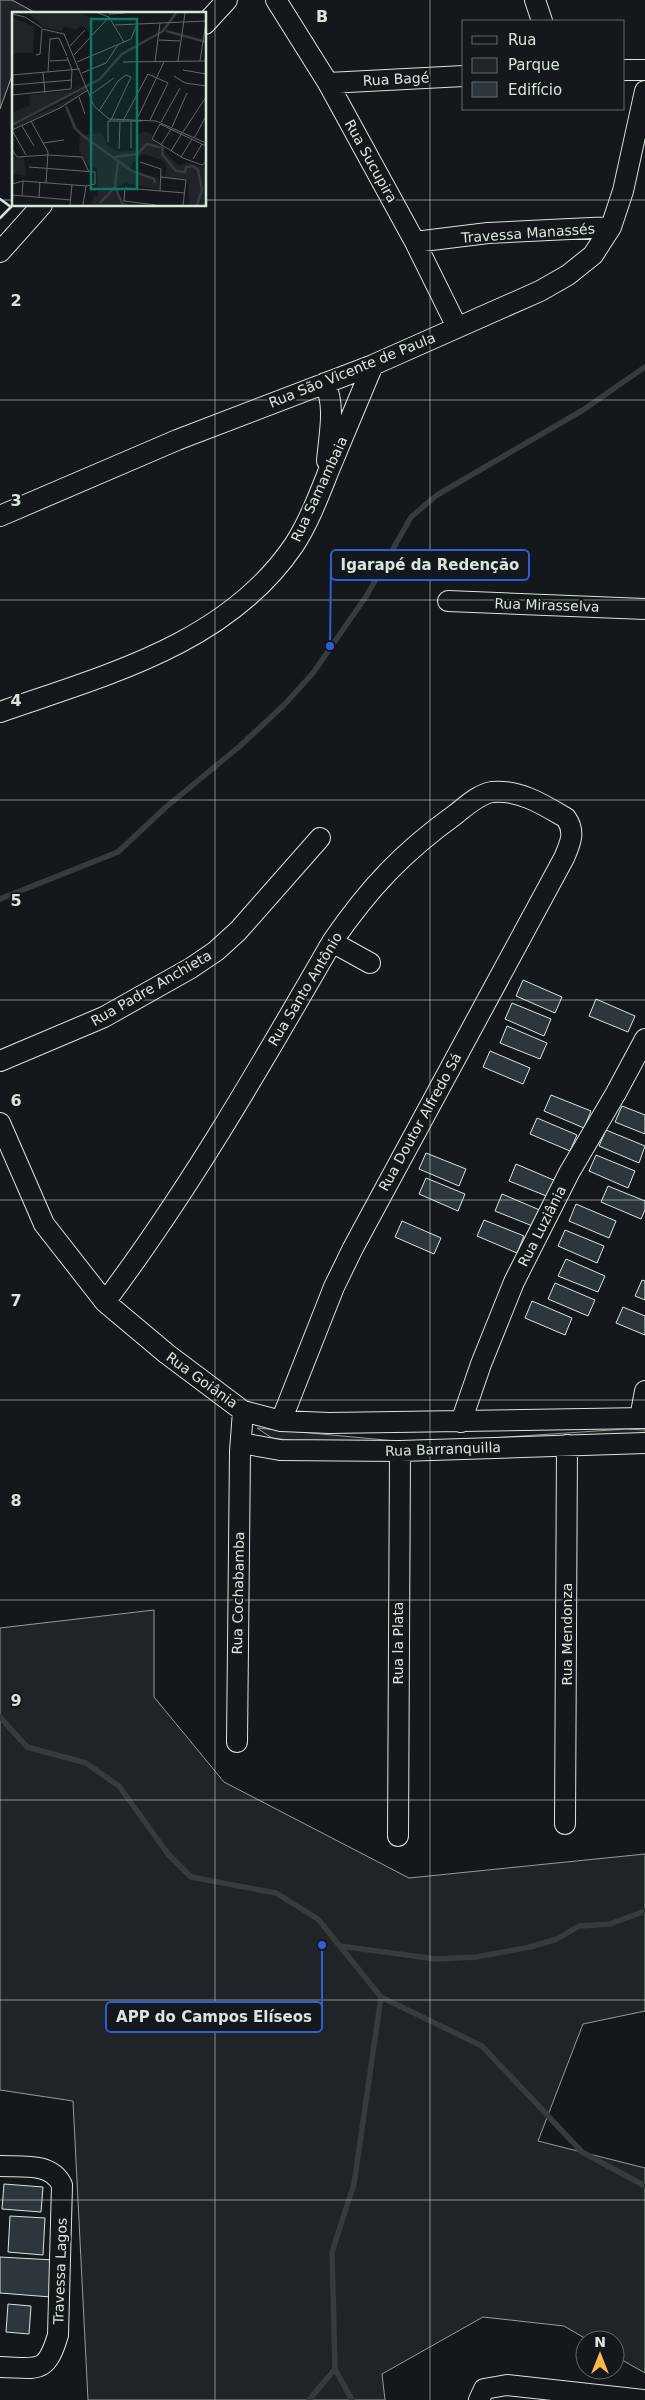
<svg xmlns="http://www.w3.org/2000/svg" width="645" height="2400" font-family="'DejaVu Sans',sans-serif">
<rect width="100%" height="100%" fill="#14181c"/>
<path fill="#202428" stroke="#939e99" d="M 0,0 L 12,0 L 34,12 L 34,14 L 14,14 L 14,70 L 0,109 Z
M 257,1428 L 417,1443 L 626,1429 L 645,1430 L 645,1442 L 393,1453 L 272,1438 Z
M 154,1610 L 154,1697 L 224,1782 L 409,1878 L 645,1854 L 645,2011 L 583,2024 L 538,2141 L 645,2168 L 645,2373 L 615,2356 L 615,2340 L 588,2340 L 564,2326 L 483,2317 L 382,2374 L 385,2400 L 88,2400 L 73,2101 L 0,2090 L 0,1628 Z"/>
<g fill="none" stroke-linecap="round" stroke-linejoin="round">
<path stroke="#363b3e" stroke-width="5.5" d="M 0,899 L 118,852 L 166,807 L 240,746 L 285,704 L 313,673 L 367,595 L 411,517 L 437,495 L 583,410 L 645,367
M 0,1717 L 27,1747 L 86,1763 L 119,1786 L 168,1854 L 191,1877 L 276,1893 L 318,1919 L 381,1997 L 482,2046 L 582,2152 L 645,2186
M 340,1946 L 436,1959 L 476,1957 L 530,1947 L 557,1939 L 579,1926 L 610,1924 L 645,1911
M 309,2400 L 335,2369
M 352,2400 L 335,2369 L 332,2252 L 354,2184 L 381,1997"/>
</g>
<path fill="#2c363c" stroke="#d8e6dc" d="M 523,980 L 562,997 L 555,1013 L 516,996 Z
M 596,999 L 635,1016 L 628,1032 L 589,1016 Z
M 512,1003 L 551,1019 L 544,1036 L 505,1019 Z
M 507,1026 L 547,1043 L 540,1059 L 500,1043 Z
M 490,1051 L 530,1068 L 523,1084 L 483,1067 Z
M 551,1095 L 591,1111 L 584,1128 L 544,1111 Z
M 622,1106 L 645,1115 L 645,1134 L 615,1122 Z
M 537,1118 L 577,1135 L 570,1151 L 530,1134 Z
M 606,1130 L 645,1146 L 639,1163 L 599,1146 Z
M 426,1153 L 466,1169 L 459,1186 L 419,1169 Z
M 596,1155 L 635,1171 L 628,1188 L 589,1171 Z
M 516,1164 L 556,1181 L 549,1197 L 509,1181 Z
M 426,1178 L 465,1194 L 458,1211 L 419,1194 Z
M 608,1186 L 645,1201 L 645,1210 L 641,1219 L 601,1202 Z
M 502,1194 L 542,1211 L 535,1227 L 495,1211 Z
M 576,1204 L 616,1221 L 609,1238 L 569,1221 Z
M 484,1220 L 524,1236 L 517,1253 L 477,1236 Z
M 402,1221 L 441,1238 L 434,1254 L 395,1237 Z
M 565,1230 L 604,1246 L 597,1263 L 558,1246 Z
M 566,1259 L 605,1276 L 598,1292 L 558,1276 Z
M 642,1280 L 645,1281 L 645,1300 L 635,1296 Z
M 555,1283 L 595,1300 L 588,1316 L 548,1299 Z
M 532,1301 L 572,1318 L 565,1335 L 525,1318 Z
M 623,1307 L 645,1316 L 645,1335 L 616,1323 Z
M 4,2184 L 43,2187 L 41,2212 L 2,2209 Z
M 10,2216 L 45,2218 L 43,2255 L 8,2252 Z
M 0,2257 L 54,2260 L 51,2297 L 0,2293 Z
M 8,2304 L 31,2306 L 29,2334 L 6,2332 Z"/>
<g fill="none" stroke-linecap="round" stroke-linejoin="round">
<defs>
<path id="minor" d="M 276,0 L 328,83 L 415,242 L 457,327
M 535,0 L 542,21
M 205,24 L 227,0
M 624,70 L 645,70
M 328,83 L 464,76
M 415,242 L 488,233 L 611,227
M 0,252 L 42,205
M 325,383 C 336,407 329,435 327,461
M 0,516 L 177,440 L 373,365 L 540,291 L 568,275 L 593,255 L 611,227 L 623,191 L 645,91
M 448,601 L 645,609
M 0,712 C 106,675 227,644 294,545 C 309,522 319,495 329,470 C 344,435 358,400 373,365
M 332,942 L 370,963
M 0,1061 L 104,1017 L 191,968 L 216,951 L 238,931 L 320,838
M 0,1123 L 44,1224 L 105,1302 L 167,1354 L 243,1411 L 281,1421 L 329,1423 L 645,1418
M 105,1302 C 190,1189 261,1065 332,942 C 369,888 403,852 456,814 C 466,806 479,794 492,792 C 519,789 544,805 566,818 C 576,832 570,844 564,858 L 353,1248 L 334,1287 L 281,1421
M 640,1418 L 645,1391
M 461,1422 L 481,1364 L 514,1282 L 569,1173 L 616,1093 L 645,1039
M 241,1443 L 280,1450 L 400,1451 L 645,1443
M 237,1742 L 240,1451 L 243,1411
M 565,1824 L 567,1445
M 398,1836 L 400,1451
M 0,2166 C 22,2167 51,2162 62,2185 L 58,2335 C 46,2375 38,2368 0,2367
M 479,2400 L 484,2389 L 507,2385 L 643,2400"/>
</defs>
<use href="#minor" stroke="#d8e6dc" stroke-width="22"/>
<use href="#minor" stroke="#14181c" stroke-width="20"/>
<path stroke="#d8e6dc" stroke-width="2.5" d="M 0,199 L 11,207 L 0,218"/>
</g>
<path fill="none" stroke="#d8e6dc" stroke-width="1" stroke-opacity="0.55" d="M 215,0 L 215,2400M 430,0 L 430,2400M 0,200 L 14,200M 205,200 L 645,200M 0,400 L 645,400M 0,600 L 645,600M 0,800 L 645,800M 0,1000 L 645,1000M 0,1200 L 645,1200M 0,1400 L 645,1400M 0,1600 L 645,1600M 0,1800 L 645,1800M 0,2000 L 645,2000M 0,2200 L 645,2200"/>
<g text-anchor="middle" dominant-baseline="central" stroke-width="4" stroke-linejoin="round" paint-order="stroke">
<g font-size="14" fill="#d8e6dc" stroke="#14181c">
<text transform="translate(396 79) rotate(-3)">Rua Bagé</text>
<text transform="translate(371 161) rotate(61)">Rua Sucupira</text>
<text transform="translate(528 233) rotate(-4)">Travessa Manassés</text>
<text transform="translate(352 370) rotate(-22)">Rua São Vicente de Paula</text>
<text transform="translate(319 489) rotate(-65)">Rua Samambaia</text>
<text transform="translate(547 605) rotate(2)">Rua Mirasselva</text>
<text transform="translate(151 988) rotate(-30)">Rua Padre Anchieta</text>
<text transform="translate(305 989) rotate(-59)">Rua Santo Antônio</text>
<text transform="translate(420 1122) rotate(-61)">Rua Doutor Alfredo Sá</text>
<text transform="translate(542 1226) rotate(-63)">Rua Luziânia</text>
<text transform="translate(202 1380) rotate(36)">Rua Goiânia</text>
<text transform="translate(443 1449) rotate(-2)">Rua Barranquilla</text>
<text transform="translate(238 1593) rotate(-89)">Rua Cochabamba</text>
<text transform="translate(567 1634) rotate(-90)">Rua Mendonza</text>
<text transform="translate(398 1643) rotate(-90)">Rua la Plata</text>
<text transform="translate(60 2271) rotate(-88)">Travessa Lagos</text>
</g>
</g>
<g transform="translate(12 12)">
<rect width="194" height="194" fill="#14181c"/>
<path d="M 0,1 L 68,1 L 82,8 L 78,19 L 70,14 L 64,17 L 52,15 L 50,19 L 30,15 L 27,9 L 17,3 ZM 0,6 L 22,14 L 21,41 L 0,41 ZM 72,70 L 55,86 L 0,112 L 0,101 L 18,93 L 17,83 L 59,79 ZM 74,74 L 75,78 L 53,93 L 0,117 L 0,114 L 54,89 ZM 132,119 L 140,122 L 139,127 L 167,154 L 174,150 L 194,156 L 194,193 L 177,193 L 176,168 L 153,165 L 154,154 L 150,148 L 132,142 L 121,150 L 117,158 L 147,166 L 147,178 L 113,171 L 106,175 L 107,185 L 118,193 L 73,193 L 80,191 L 81,185 L 86,183 L 85,156 L 75,154 L 67,138 L 68,123 L 90,121 L 95,133 L 108,140 L 125,138 L 126,123 ZM 0,140 L 3,146 L 12,145 L 14,164 L 0,161 Z" fill="#202428"/>
<path fill="none" stroke="#363b3e" stroke-width="2.5" d="M 154,19 L 194,30M 54,94 L 63,116 L 70,123 L 120,159 L 142,167 L 143,171M 0,113 L 88,67 L 110,42 L 151,19 L 164,1M 103,145 L 125,142 L 135,132 L 151,136 L 150,142 L 164,159 L 173,160 L 174,155 L 181,154 L 186,158 L 190,178 L 185,193M 106,149 L 103,175 L 111,193M 88,191 L 103,175"/>
<path fill="none" stroke="#626a69" stroke-width="1" d="M 86,1 L 97,5 L 112,30M 0,2 L 13,5 L 30,16M 97,2 L 113,1M 103,13 L 194,9M 30,17 L 52,22 L 82,94 L 97,107 L 144,109 L 194,131M 147,28 L 168,29M 58,34 L 73,18M 24,43 L 28,42 L 30,17M 62,43 L 97,5M 38,49 L 56,48M 166,49 L 173,1M 188,49 L 194,10M 65,50 L 119,27 L 125,12M 111,50 L 194,49M 143,50 L 148,11M 171,58 L 194,62M 36,59 L 38,27 L 47,26 L 55,44M 31,60 L 33,81M 70,61 L 94,51 L 106,33M 0,63 L 68,57M 162,64 L 173,71 L 194,74M 0,73 L 60,68M 0,83 L 59,77 L 60,58 L 55,45M 78,83 L 102,66M 67,85 L 73,102M 0,94 L 1,63M 87,99 L 106,69 L 114,63 L 119,65 L 99,108M 112,107 L 136,62 L 156,71 L 138,108M 125,107 L 152,50M 19,109 L 36,140 L 34,171M 96,109 L 130,109M 149,110 L 168,76M 148,112 L 194,134M 148,112 L 140,127 L 171,146 L 190,153 L 194,150M 10,114 L 22,134M 160,115 L 175,81M 171,120 L 194,85M 183,125 L 194,104M 96,130 L 96,109M 31,131 L 52,128M 149,133 L 159,117M 119,136 L 119,109M 107,137 L 108,110M 0,138 L 5,145 L 36,143 L 70,145 L 77,160M 159,139 L 170,121M 14,143 L 0,118 L 48,96 L 76,78M 169,145 L 180,127M 181,147 L 190,132M 128,150 L 149,157 L 148,179M 149,165 L 174,168 L 171,193M 0,172 L 11,169 L 74,174 L 83,172 L 83,160 L 17,155M 0,183 L 59,188M 10,184 L 11,169M 27,185 L 28,170M 58,193 L 60,173M 71,193 L 74,174M 144,193 L 112,189 L 113,176 L 173,181"/>
<path fill="#0f766e" fill-opacity="0.15" stroke="#0f766e" stroke-width="2.5" d="M 79,7 L 125,7 L 125,177 L 79,177 Z"/>
<rect width="194" height="194" fill="none" stroke="#d8e6dc" stroke-width="2.5"/>
</g>
<g font-size="16" text-anchor="middle" font-weight="bold" fill="#d8e6dc" stroke="#14181c" stroke-width="4" stroke-linejoin="round" paint-order="stroke">
<text x="322" y="22">B</text>
<text x="16" y="306">2</text>
<text x="16" y="506">3</text>
<text x="16" y="706">4</text>
<text x="16" y="906">5</text>
<text x="16" y="1106">6</text>
<text x="16" y="1306">7</text>
<text x="16" y="1506">8</text>
<text x="16" y="1706">9</text>
</g>
<path fill="none" stroke="#305dd8" stroke-width="2" d="M330 646L331 565M322 1945L322 2017"/>
<g fill="#305dd8" stroke="#14181c" stroke-width="2">
<circle cx="330" cy="646" r="5"/>
<circle cx="322" cy="1945" r="5"/>
</g>
<g fill="#14181c" stroke="#305dd8" stroke-width="2">
<rect x="331" y="550" width="198" height="30" rx="5"/>
<rect x="106" y="2002" width="216" height="30" rx="5"/>
</g>
<g font-size="15" text-anchor="middle" font-weight="bold" fill="#d8e6dc">
<text x="430" y="570">Igarapé da Redenção</text>
<text x="214" y="2022">APP do Campos Elíseos</text>
</g>
<rect x="462" y="20" width="162" height="90" fill="#14181c" stroke="#626a69"/>
<rect x="472" y="36" width="25" height="8" fill="#14181c" stroke="#626a69"/>
<text x="508" y="45" font-size="15" fill="#d8e6dc">Rua</text>
<rect x="472" y="58" width="25" height="15" fill="#202428" stroke="#626a69"/>
<text x="508" y="70" font-size="15" fill="#d8e6dc">Parque</text>
<rect x="472" y="82" width="25" height="15" fill="#2c363c" stroke="#626a69"/>
<text x="508" y="95" font-size="15" fill="#d8e6dc">Edifício</text>
<g transform="translate(600 2355)"><circle r="24" fill="#14181c" stroke="#626a69"/>
<path d="M0-4L9 19L0 12L-9 19Z" fill="#ffb74d"/>
<text y="-8" font-size="14" font-weight="bold" text-anchor="middle" fill="#d8e6dc">N</text>
</g>
</svg>
